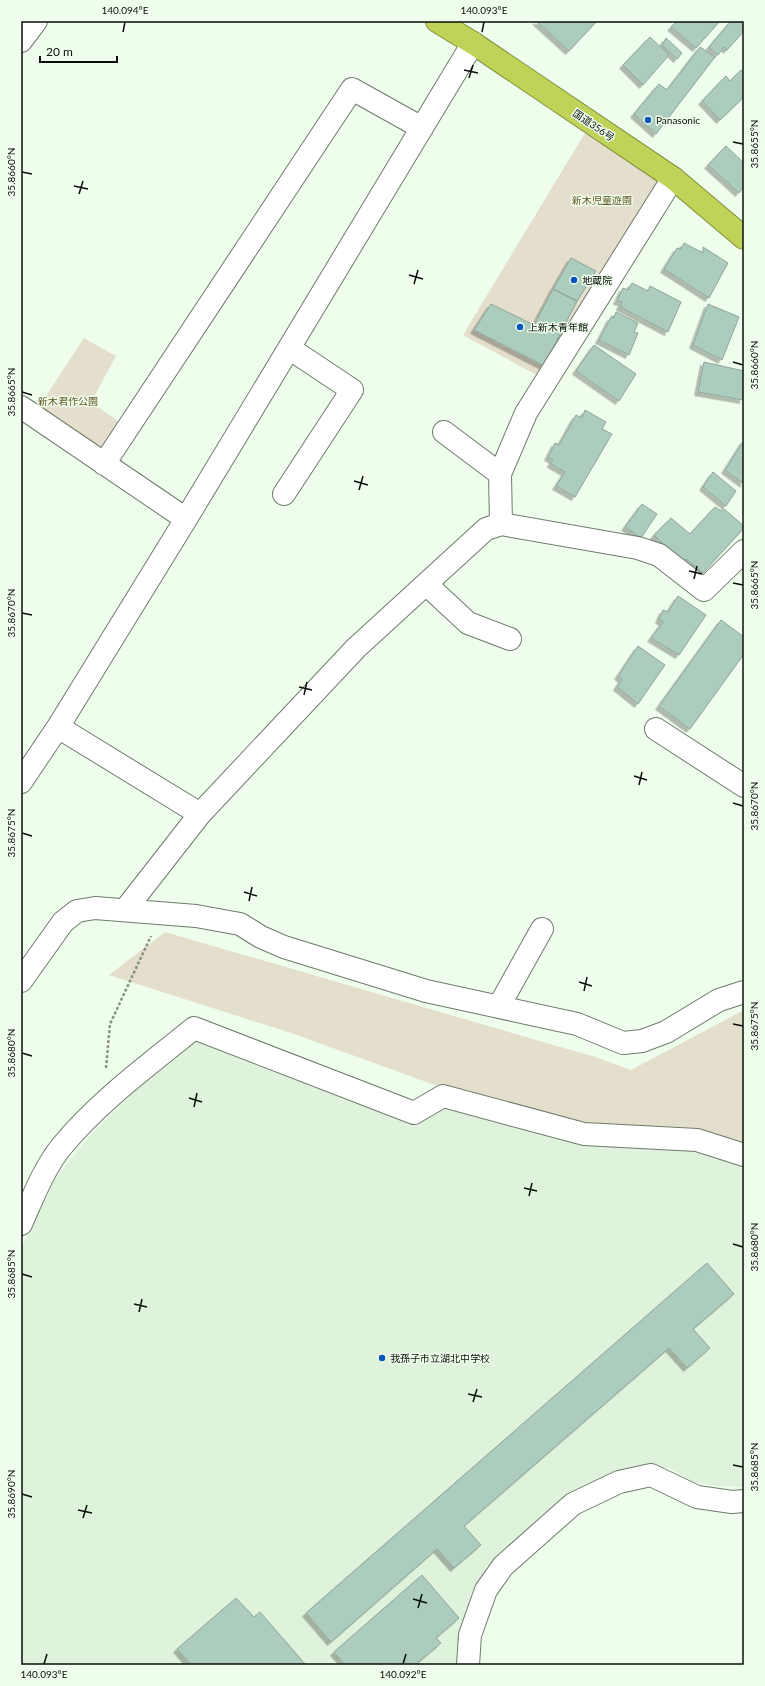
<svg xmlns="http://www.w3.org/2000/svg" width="765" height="1686" font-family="Lato,'Noto Sans JP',sans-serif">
<defs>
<filter id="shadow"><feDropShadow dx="-3.5" dy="3.5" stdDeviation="0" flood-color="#0004"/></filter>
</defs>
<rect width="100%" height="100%" fill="#effeec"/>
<path fill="#dff2dc" d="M 197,1039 L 414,1125 L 443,1106 L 684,1149 L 744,1165 L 744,1487 L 713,1486 L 693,1482 L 669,1468 L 657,1467 L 616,1475 L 567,1494 L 486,1567 L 459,1638 L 458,1665 L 21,1665 L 21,1250 L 48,1187 L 89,1137 L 153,1072 Z"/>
<path fill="#e4decc" d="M 591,123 L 673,178 L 546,380 L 463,335 Z
M 84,338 L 116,356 L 91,402 L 122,424 L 104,453 L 38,408 Z
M 165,932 L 595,1057 L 631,1070 L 744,1010 L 744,1155 L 490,1105 L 294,1034 L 109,975 Z"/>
<path fill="#acccbd" stroke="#8fa49a" filter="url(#shadow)" d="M 536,21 L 597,21 L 569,51 Z
M 677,21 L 720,21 L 696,48 L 671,27 Z
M 731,21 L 744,21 L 744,31 L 727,50 L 724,47 L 718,55 L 709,47 Z
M 650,37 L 669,55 L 643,85 L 623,65 Z
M 666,38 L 682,53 L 677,59 L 662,45 Z
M 700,47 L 715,57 L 656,134 L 634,114 L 659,84 L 667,90 Z
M 741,70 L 744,73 L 744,97 L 720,120 L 702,101 L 726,76 L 730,81 Z
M 726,146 L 744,163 L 744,186 L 739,193 L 708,165 Z
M 684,243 L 703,253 L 703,247 L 728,263 L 709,298 L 664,269 L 677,248 L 681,249 Z
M 571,258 L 596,271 L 577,301 L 553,289 Z
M 632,283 L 648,291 L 650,286 L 681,302 L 668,332 L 620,307 L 622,302 L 617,301 L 623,288 L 628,290 Z
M 553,289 L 577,301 L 544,366 L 474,330 L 491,304 L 534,325 Z
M 708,304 L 739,317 L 722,360 L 693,345 Z
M 616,312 L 638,323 L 634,332 L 638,333 L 629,355 L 599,340 L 611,317 L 614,318 Z
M 594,345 L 636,374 L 619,401 L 576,371 Z
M 704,362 L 744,371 L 743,400 L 698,392 Z
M 585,410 L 606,422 L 602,429 L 612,434 L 575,497 L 556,486 L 565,472 L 551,464 L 553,460 L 548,457 L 555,443 L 559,445 L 576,415 L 582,418 Z
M 744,440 L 744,484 L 725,470 Z
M 713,472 L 736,491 L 726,506 L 703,487 Z
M 642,504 L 657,514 L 641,538 L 625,527 Z
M 715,507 L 721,511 L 724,509 L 744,526 L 744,528 L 703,573 L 686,559 L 683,564 L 654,535 L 671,518 L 690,534 Z
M 678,596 L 706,615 L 679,655 L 651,638 L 663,622 L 659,620 L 663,610 L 668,612 Z
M 721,620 L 744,637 L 744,654 L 690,729 L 659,706 Z
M 638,646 L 665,665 L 638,704 L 617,687 L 622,679 L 618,676 Z
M 707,1263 L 734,1294 L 693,1329 L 710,1348 L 687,1368 L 669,1348 L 464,1526 L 481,1545 L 454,1568 L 437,1549 L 331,1642 L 306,1613 Z
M 422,1575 L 459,1618 L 436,1638 L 441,1643 L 415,1665 L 345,1665 L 334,1652 Z
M 236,1598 L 254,1617 L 260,1612 L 306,1665 L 191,1665 L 177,1649 Z"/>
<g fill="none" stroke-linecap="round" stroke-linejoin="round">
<defs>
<path id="street" d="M 21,41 L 36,21
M 21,407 L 186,519
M 444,432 L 500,474
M 104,464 L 352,89 L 422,128
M 284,494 L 352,390 L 289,348
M 501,524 L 500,474 L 526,413 L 673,178
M 426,584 L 468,623 L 510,639
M 58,727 L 200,814
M 656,729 L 744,786
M 21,782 L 58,727 L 186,519 L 473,43
M 125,910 L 200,814 L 356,648 L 486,529 L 501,524 L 638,548 L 659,555 L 704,590 L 744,551
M 21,981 L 63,922 L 77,911 L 95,908 L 196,916 L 240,924 L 261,937 L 284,947 L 426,991 L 577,1024 L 623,1043 L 642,1041 L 666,1032 L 719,1000 L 744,992
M 499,1006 L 542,929
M 21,1224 C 33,1197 44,1168 62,1146 C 100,1100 149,1065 194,1028 L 414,1113 L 443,1096 L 584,1134 L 697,1140 L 744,1155
M 468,1665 L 470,1635 L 486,1590 L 503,1566 L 573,1504 L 619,1482 L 651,1475 L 697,1497 L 732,1502 L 744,1501"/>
<path id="highway" d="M 437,21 L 473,43 L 673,178 L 744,238"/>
</defs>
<use href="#street" stroke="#6e7b6c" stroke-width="24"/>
<use href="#highway" stroke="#808e3c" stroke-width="24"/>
<path stroke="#889386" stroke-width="2.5" stroke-dasharray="3 2" stroke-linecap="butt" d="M 106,1068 L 110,1024 L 151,936"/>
<use href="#street" stroke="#fff" stroke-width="22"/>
<use href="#highway" stroke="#bfd358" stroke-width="22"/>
</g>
<path fill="none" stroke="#0a0f09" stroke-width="1.5" d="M 123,32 L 125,22M 482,32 L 484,22M 464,70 L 478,73M 469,78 L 473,65M 733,142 L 743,144M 22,172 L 32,174M 74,186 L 88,189M 79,194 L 83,181M 409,275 L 423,279M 414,284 L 418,270M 733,362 L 743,365M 22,392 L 32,395M 354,481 L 368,485M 359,490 L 363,476M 689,571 L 702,574M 694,579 L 697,566M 733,583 L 743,585M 22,613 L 32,615M 299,687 L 312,690M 304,695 L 307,682M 634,776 L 647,780M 639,785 L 642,772M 733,803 L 743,806M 22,833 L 32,836M 244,892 L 257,896M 249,901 L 252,887M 579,982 L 592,986M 584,991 L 587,977M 733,1024 L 743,1026M 22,1053 L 32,1056M 189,1098 L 202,1102M 194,1107 L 197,1093M 524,1188 L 537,1191M 529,1196 L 532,1183M 733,1244 L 743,1247M 22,1274 L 32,1277M 134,1304 L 147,1307M 139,1312 L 142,1299M 468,1394 L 482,1397M 473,1402 L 477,1389M 733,1465 L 743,1467M 22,1494 L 32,1497M 78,1510 L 92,1513M 83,1518 L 87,1505M 413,1599 L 427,1603M 418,1608 L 422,1594M 44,1664 L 47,1654M 403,1664 L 406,1654"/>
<g fill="#0556bf" stroke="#effeec" stroke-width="1.5">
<circle cx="648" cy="120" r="4"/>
<circle cx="574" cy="280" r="4"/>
<circle cx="520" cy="327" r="4"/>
<circle cx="382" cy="1358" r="4"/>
</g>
<g text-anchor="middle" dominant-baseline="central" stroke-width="3" stroke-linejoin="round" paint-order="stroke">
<g font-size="10" fill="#0a0f09" stroke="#effeec" text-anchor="start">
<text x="656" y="120">Panasonic</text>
<text x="582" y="280">地蔵院</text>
<text x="528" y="327">上新木青年館</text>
<text x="390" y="1358">我孫子市立湖北中学校</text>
</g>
<g font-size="10" fill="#0a0f09" stroke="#effeec">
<text transform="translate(594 125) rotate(34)">国道356号</text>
</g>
<g font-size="10" fill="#645624" stroke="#effeec">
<text x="602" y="200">新木児童遊園</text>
<text x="68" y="401">新木君作公園</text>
</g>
</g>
<rect width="765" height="1686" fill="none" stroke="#effeec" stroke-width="44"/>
<path d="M40 56v6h77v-6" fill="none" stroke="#0a0f09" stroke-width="2"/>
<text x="46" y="56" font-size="12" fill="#0a0f09" stroke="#effeec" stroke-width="3" paint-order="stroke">20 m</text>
<rect x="22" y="22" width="721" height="1642" fill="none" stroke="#0a0f09" stroke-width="1.5"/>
<g font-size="10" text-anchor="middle" fill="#0a0f09">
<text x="125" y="14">140.094°E</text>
<text x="484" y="14">140.093°E</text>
<text transform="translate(754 144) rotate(-90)" y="4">35.8655°N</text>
<text transform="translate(11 172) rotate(-90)" y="4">35.8660°N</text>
<text transform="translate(754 365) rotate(-90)" y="4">35.8660°N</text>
<text transform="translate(11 392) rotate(-90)" y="4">35.8665°N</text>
<text transform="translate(754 585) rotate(-90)" y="4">35.8665°N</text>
<text transform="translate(11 613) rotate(-90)" y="4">35.8670°N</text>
<text transform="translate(754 806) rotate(-90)" y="4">35.8670°N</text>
<text transform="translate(11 833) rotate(-90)" y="4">35.8675°N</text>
<text transform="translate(754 1026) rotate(-90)" y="4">35.8675°N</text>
<text transform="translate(11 1053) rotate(-90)" y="4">35.8680°N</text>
<text transform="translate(754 1247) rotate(-90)" y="4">35.8680°N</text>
<text transform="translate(11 1274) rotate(-90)" y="4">35.8685°N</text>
<text transform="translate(754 1467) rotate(-90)" y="4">35.8685°N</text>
<text transform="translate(11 1494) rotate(-90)" y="4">35.8690°N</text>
<text x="44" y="1678">140.093°E</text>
<text x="403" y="1678">140.092°E</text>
</g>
</svg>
